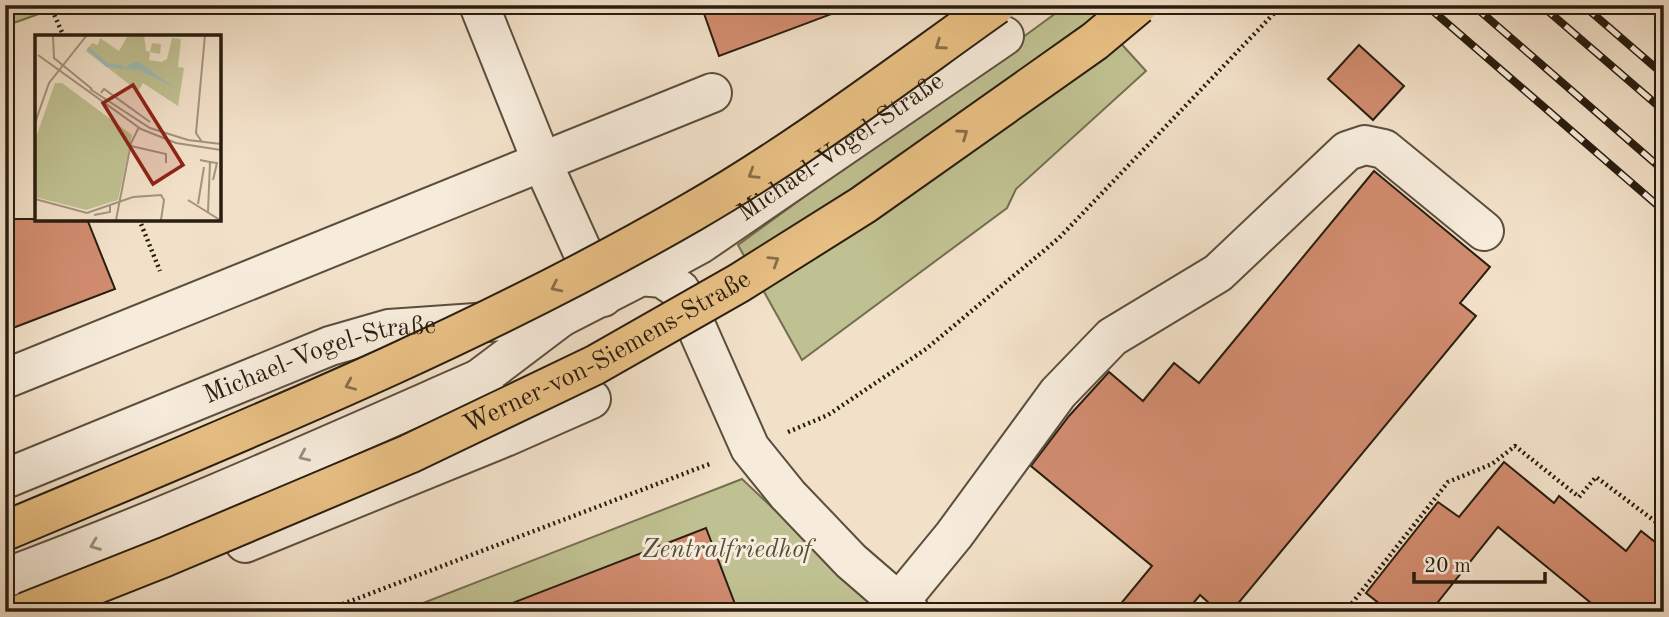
<svg xmlns="http://www.w3.org/2000/svg" width="1669" height="617" font-family="'Old Standard TT',serif">
<rect width="100%" height="100%" fill="#f2e1c9"/>
<filter id="stains"><feTurbulence type="fractalNoise" baseFrequency=".00286" numOctaves="4"/><feColorMatrix values="0 0 0 0 .2 0 0 0 0 .09 0 0 0 0 .02 0 0 0 .5 -.17"/></filter>
<radialGradient id="worn" r=".72"><stop offset=".6" stop-color="#630" stop-opacity="0"/><stop offset="1" stop-color="#630" stop-opacity=".3"/></radialGradient>
<path fill="#c0c192" stroke="#746f50" stroke-width="2" d="M 5,5 L 64,5 L 5,26 Z
M 1067,5 L 1086,5 L 1146,71 L 1016,189 L 1007,208 L 802,360 L 738,245 Z
M 742,479 L 883,612 L 400,612 Z"/>
<path fill="#d18c6f" stroke="#291d0f" stroke-width="2" d="M 701,5 L 844,5 L 845,9 L 719,56 Z
M 1359,45 L 1404,86 L 1373,120 L 1328,79 Z
M 1374,171 L 1490,267 L 1460,303 L 1476,316 L 1231,612 L 1219,612 L 1200,595 L 1186,612 L 1114,612 L 1152,566 L 1031,466 L 1069,416 L 1109,372 L 1143,401 L 1174,363 L 1199,383 Z
M 5,219 L 87,219 L 115,289 L 5,331 Z
M 1504,462 L 1554,503 L 1559,496 L 1626,551 L 1641,531 L 1664,549 L 1664,612 L 1602,612 L 1498,527 L 1430,612 L 1390,612 L 1366,593 L 1438,502 L 1459,517 Z
M 706,528 L 738,612 L 497,612 L 497,609 Z"/>
<g fill="none" stroke-linecap="round" stroke-linejoin="round">
<defs>
<g id="minor">
<path d="M 479,5 L 542,162 L 603,297"/>
<path id="s1" d="M 641,276 L 700,244 L 1004,36"/>
<path d="M 5,379 L 712,93"/>
<path d="M 490,403 L 479,379 L 561,317"/>
<path id="s2" d="M 5,479 L 330,346 L 389,329 L 561,317 L 641,276 L 662,278 L 680,290 L 750,448 L 788,495 L 851,561 L 910,612"/>
<path d="M 245,543 L 505,437 L 591,399"/>
<path d="M 5,578 C 166,518 322,448 479,379"/>
<path d="M 899,602 L 954,535 L 1058,393 L 1112,337 L 1218,273 L 1347,151 L 1365,145 L 1384,149 L 1484,231"/>
</g>
</defs>
<use href="#minor" stroke="#5b4e3e" stroke-width="42"/>
<path stroke="#291d0f" stroke-width="4.5" stroke-dasharray="2 3.5" stroke-linecap="butt" d="M 50,5 L 64,37
M 139,219 L 160,271
M 788,432 L 828,415 L 926,349 L 1059,238 L 1282,5
M 322,612 L 712,463
M 1345,612 L 1448,482 L 1492,464 L 1515,446 L 1579,497 L 1596,477 L 1664,528"/>
<use href="#minor" stroke="#f7ecdc" stroke-width="38"/>
<defs>
<path id="rail" d="M 1426,5 L 1664,211
M 1473,5 L 1664,171
M 1541,5 L 1664,111
M 1583,5 L 1664,75"/>
</defs>
<use href="#rail" stroke="#291d0f" stroke-width="8"/>
<use href="#rail" stroke="#f7ecdc" stroke-width="5" stroke-dasharray="16" stroke-linecap="butt"/>
<defs>
<g id="major-bridge">
<path d="M 5,531 C 238,433 473,339 692,212 C 798,151 896,76 996,5"/>
<path id="s3" d="M 26,612 L 165,557 L 409,454 L 595,365 L 739,283 L 863,205 L 1095,41 L 1138,5"/>
</g>
</defs>
<use href="#major-bridge" stroke="#291d0f" stroke-width="42" stroke-linecap="butt"/>
<use href="#major-bridge" stroke="#e9c084" stroke-width="38"/>
</g>
<defs><path id="oneway-chevron" d="M-2-3.5L2.5 0L-2 3.5" fill="none" stroke-width="1.6" stroke-linecap="round" stroke-linejoin="round" transform="scale(1.75)"/></defs>
<g stroke="#896e4a">
<use href="#oneway-chevron" transform="translate(940 45) rotate(145)"/>
<use href="#oneway-chevron" transform="translate(963 134) rotate(-35)"/>
<use href="#oneway-chevron" transform="translate(753 174) rotate(148)"/>
<use href="#oneway-chevron" transform="translate(774 261) rotate(-32)"/>
<use href="#oneway-chevron" transform="translate(556 287) rotate(154)"/>
<use href="#oneway-chevron" transform="translate(350 385) rotate(157)"/>
</g>
<g stroke="#9a8f80">
<use href="#oneway-chevron" transform="translate(304 456) rotate(156)"/>
<use href="#oneway-chevron" transform="translate(95 545) rotate(159)"/>
</g>
<g text-anchor="middle" dominant-baseline="central" stroke-width="6" stroke-linejoin="round" paint-order="stroke">
<g font-size="26" fill="#291d0f" stroke="#f7ecdc">
<text stroke="none"><textPath href="#s1" startOffset="238">Michael-Vogel-Straße</textPath></text>
<text stroke="none"><textPath href="#s3" startOffset="637">Werner-von-Siemens-Straße</textPath></text>
<text stroke="none"><textPath href="#s2" startOffset="338">Michael-Vogel-Straße</textPath></text>
</g>
<g font-size="26" font-style="italic" fill="#564e36" stroke="#f7ecdc">
<text x="727" y="550">Zentralfriedhof</text>
</g>
</g>
<g transform="translate(35 35)">
<rect width="186" height="186" fill="#f2e1c9"/>
<path d="M 109,0 L 111,16 L 115,17 L 117,8 L 126,9 L 125,19 L 115,17 L 114,25 L 126,27 L 132,24 L 137,3 L 146,4 L 143,32 L 149,33 L 143,71 L 108,48 L 103,56 L 51,16 L 57,8 L 63,10 L 65,3 L 84,16 L 92,2 ZM 20,48 L 27,48 L 97,100 L 83,165 L 51,175 L 0,162 L 0,105 Z" fill="#c0c192"/>
<path d="M 100,27 L 105,28 L 139,52 L 104,35 L 87,34 Z" fill="#9bbdb8"/>
<path fill="none" stroke="#9bbdb8" stroke-width="3.5" d="M 53,13 L 72,30 L 88,32"/>
<path fill="none" stroke="#a2937f" stroke-width="2" d="M 18,1 L 19,23 L 57,54M 3,20 L 106,94 L 141,108 L 186,115M 55,54 L 115,93 L 153,105 L 186,109M 66,58 L 69,54 L 115,87M 0,88 L 14,48 L 52,0M 167,107 L 161,98 L 170,0M 96,111 L 131,119 L 131,128M 165,125 L 175,127 L 173,177M 175,127 L 182,128 L 178,145M 0,164 L 52,178 L 98,162 L 126,160 L 129,165 L 126,185M 153,165 L 185,185M 163,169 L 169,132M 59,180 L 75,177 L 75,171M 81,185 L 96,108 L 104,92"/>
<path fill="#8f2418" fill-opacity="0.15" stroke="#8f2418" stroke-width="3.5" d="M 98,50 L 148,130 L 118,149 L 68,68 Z"/>
<rect width="186" height="186" fill="none" stroke="#291d0f" stroke-width="3.5"/>
</g>
<rect width="1669" height="617" fill="none" stroke="#f2e1c9" stroke-width="28"/>
<rect x="7" y="7" width="1655" height="603" fill="none" stroke="#291d0f" stroke-width="3.5"/>
<rect x="14" y="14" width="1641" height="589" fill="none" stroke="#291d0f" stroke-width="2"/>
<path d="M1414 572v10h131v-10" fill="none" stroke="#291d0f" stroke-width="3.5"/>
<text x="1424" y="572" font-size="21" fill="#291d0f" stroke="#f7ecdc" stroke-width="5" paint-order="stroke">20 m</text>
<rect width="100%" height="100%" filter="url(#stains)"/>
<rect width="100%" height="100%" fill="url(#worn)"/>
</svg>
